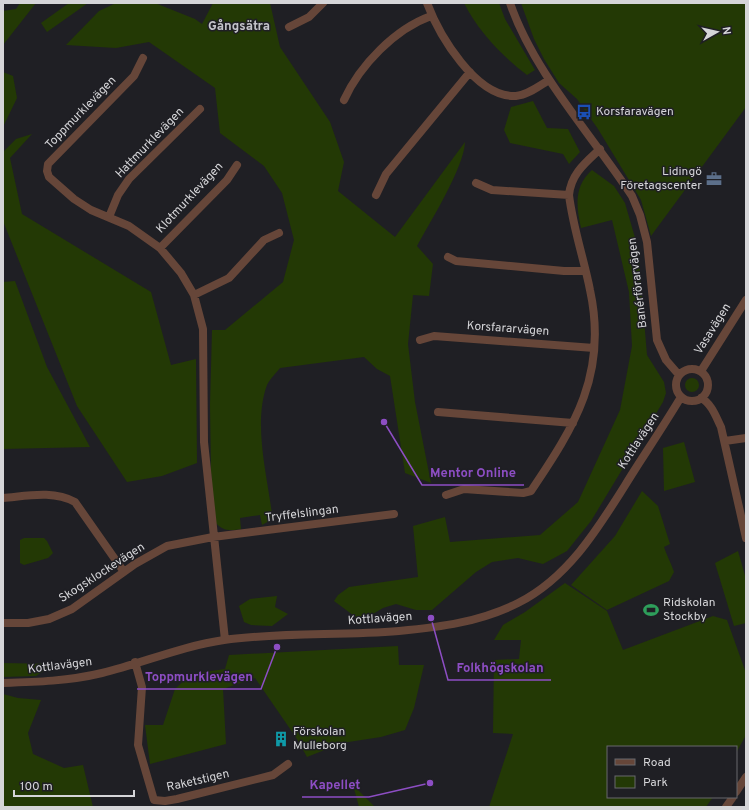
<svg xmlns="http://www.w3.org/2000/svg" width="749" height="810" font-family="Overpass,sans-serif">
<rect width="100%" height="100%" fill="#1f1f24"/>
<path fill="#233905" d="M 20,3 L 36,3 L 3,45 L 3,11 L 16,9 Z
M 69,3 L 88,3 L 47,32 L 41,23 Z
M 116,3 L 155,3 L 195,19 L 202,24 L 213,3 L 270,3 L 280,47 L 330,122 L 344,162 L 338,191 L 395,237 L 465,142 C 464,168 430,222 417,246 L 433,264 L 429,296 L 413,295 L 408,344 L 415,402 L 431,483 L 405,473 L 390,376 L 377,369 L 364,357 L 280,368 C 276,373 270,379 267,385 C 253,423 267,475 272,514 L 271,520 L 262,525 L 260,515 L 240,518 L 241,529 C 230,531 222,531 215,522 L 211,472 L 210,405 L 212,330 L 225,330 L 283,282 L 294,240 L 282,193 L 264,166 L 220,133 L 215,88 L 149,42 L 116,48 L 66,45 L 99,11 Z
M 464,3 L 499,3 L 505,19 L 535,70 L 527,75 C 502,56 478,31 464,3 Z
M 521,3 L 746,3 L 746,107 L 651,236 L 641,200 L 598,129 L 577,99 L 559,83 L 544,59 L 534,39 Z
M 3,72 L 13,76 L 17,98 L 3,127 Z
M 533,101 L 547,128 L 568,129 L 580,152 L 569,164 L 563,154 L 510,143 L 504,130 L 511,107 Z
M 32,134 L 10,158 L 22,214 L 151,292 L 171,365 L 196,359 L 197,463 L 162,476 L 127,482 L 77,406 L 3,221 L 3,152 L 16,139 Z
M 592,170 L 614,186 L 625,203 L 638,248 L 647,355 L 664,382 L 666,393 L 663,402 L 591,521 L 567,551 L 543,564 L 518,558 L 492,562 L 476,572 L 432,610 L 416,610 L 396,604 L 383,608 L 361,621 L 334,601 L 338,595 L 349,587 L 418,577 L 413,526 L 445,517 L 450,542 L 540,535 L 578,502 L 620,410 L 632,346 L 629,292 L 612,220 L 581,228 C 576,206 574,186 592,170 Z
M 15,281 L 47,367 L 90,447 L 3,449 L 3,282 Z
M685 385a7 7 0 1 1 14 0a7 7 0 1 1-14 0Z
M 684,442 L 695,482 L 664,491 L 663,448 Z
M 642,491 L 658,506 L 670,544 L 664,547 C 667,556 671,563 674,572 L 669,581 L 607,610 L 571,585 L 615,536 Z
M 24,538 L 44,538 L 47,541 L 53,553 L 48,558 L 24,565 L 20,563 L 20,540 Z
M 738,551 L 746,579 L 746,623 L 734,626 L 715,563 Z
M 565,583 L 607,611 L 623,650 L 713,616 L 727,620 L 746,673 L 746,735 L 736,753 L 736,747 L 608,747 L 608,797 L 713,797 L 706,807 L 489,807 L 513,734 L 493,733 L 494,660 L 519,659 L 521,640 L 494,640 L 503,625 L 525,612 Z
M 277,596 L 275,607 L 288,614 L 272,626 L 251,625 L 244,622 L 239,606 L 250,599 Z
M 398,646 L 399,665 L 424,665 L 414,708 L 405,730 L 381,737 L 342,743 L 307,757 L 297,739 L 255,678 L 223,689 L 226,744 L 150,764 L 145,725 L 163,725 L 175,689 L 191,674 L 225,669 L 229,655 Z
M 3,663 L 54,664 L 36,676 L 3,677 Z
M 3,694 L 18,698 L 41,700 L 28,733 L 33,754 L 64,768 L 83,765 L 93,807 L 3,807 Z
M 353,785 L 375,807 L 359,807 Z"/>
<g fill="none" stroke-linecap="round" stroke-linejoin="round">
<path stroke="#664639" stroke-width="8" d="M 427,3 C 439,35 476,98 516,96 C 528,95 539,86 549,80
M 510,3 C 534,73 592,135 632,196 L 640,215 L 647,242 L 657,340 L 666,360 L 679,375
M 289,27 L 309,17 L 323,3
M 143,58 L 134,76 L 48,164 L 47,171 L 49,177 L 74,199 L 91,210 L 129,226 L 160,248 L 181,273 L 194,295 L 203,329 L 204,442 L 225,640
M 344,100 C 360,65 395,29 431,16
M 476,183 L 492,190 L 569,195
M 376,195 L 386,174 L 470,72
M 109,217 L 118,195 L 129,179 L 200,109
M 160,248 L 227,180 L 237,165
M 448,257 L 456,261 L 564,271 L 585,271
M 194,295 L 229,278 L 264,240 L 279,233
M 420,340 L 434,336 L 594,348
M676 385a16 16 0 1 1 32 0a16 16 0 1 1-32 0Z
M 701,371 L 746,300
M 701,398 C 712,404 716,417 721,427 L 746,538
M 438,412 L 573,423
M 725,441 L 746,438
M 446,495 L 464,489 L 523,493 L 531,491 C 575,426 608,373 590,290 C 584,259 573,228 569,195 C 571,174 585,163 600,149
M 3,498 C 27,496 53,490 75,502 L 124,572
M 3,623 L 28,623 L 49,619 L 72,609 L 135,564 L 167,546 L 213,537 L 394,514
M 135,662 L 142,687 L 138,745 L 154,800 L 165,801 L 177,799 L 273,775 L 288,764
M 3,683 C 36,682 69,681 102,673 C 143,663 182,646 224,640 C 282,632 341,636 399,631 C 440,627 480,622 518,603 C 572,576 603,520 634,471 C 650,446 666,422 681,397
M 736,792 L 746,777
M 726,807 L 733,797"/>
</g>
<defs>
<symbol id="bus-bare" viewBox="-9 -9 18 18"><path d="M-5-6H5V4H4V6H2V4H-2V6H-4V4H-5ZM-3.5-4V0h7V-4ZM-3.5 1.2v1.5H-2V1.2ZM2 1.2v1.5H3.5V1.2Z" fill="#1a4fb4" stroke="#1f1f24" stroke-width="2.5" paint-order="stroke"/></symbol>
<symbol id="office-bare" viewBox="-9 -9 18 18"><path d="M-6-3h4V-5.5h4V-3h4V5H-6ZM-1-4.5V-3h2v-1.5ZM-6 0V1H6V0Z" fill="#5c6f8a" stroke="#1f1f24" stroke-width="2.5" paint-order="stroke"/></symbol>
<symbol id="stadium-bare" viewBox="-9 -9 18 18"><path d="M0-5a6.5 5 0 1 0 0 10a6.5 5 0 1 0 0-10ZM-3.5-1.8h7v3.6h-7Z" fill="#2e9e5b" stroke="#1f1f24" stroke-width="2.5" paint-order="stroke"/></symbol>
<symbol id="building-bare" viewBox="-9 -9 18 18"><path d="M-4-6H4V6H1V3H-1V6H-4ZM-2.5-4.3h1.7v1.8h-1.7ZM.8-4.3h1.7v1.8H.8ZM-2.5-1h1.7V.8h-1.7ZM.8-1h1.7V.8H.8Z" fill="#0f9aa8" stroke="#1f1f24" stroke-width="2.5" paint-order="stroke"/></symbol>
</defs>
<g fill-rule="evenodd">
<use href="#bus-bare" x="573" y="101" width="22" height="22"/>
<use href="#office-bare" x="703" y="168" width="22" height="22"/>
<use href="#stadium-bare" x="640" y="599" width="22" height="22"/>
<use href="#building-bare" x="270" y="728" width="22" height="22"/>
</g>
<g text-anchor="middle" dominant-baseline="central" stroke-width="3" stroke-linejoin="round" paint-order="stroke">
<g font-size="12" fill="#d5d5d8" stroke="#1f1f24" text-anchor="start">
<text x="596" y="112">Korsfaravägen</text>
<text x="702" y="172" text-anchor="end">Lidingö<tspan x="702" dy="14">Företagscenter</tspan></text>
<text x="663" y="603">Ridskolan<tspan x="663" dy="14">Stockby</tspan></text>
<text x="293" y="732">Förskolan<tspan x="293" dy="14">Mulleborg</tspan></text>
</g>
<g font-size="12" fill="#d5d5d8" stroke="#1f1f24">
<text transform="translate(81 113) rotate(-46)">Toppmurklevägen</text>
<text transform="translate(150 143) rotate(-46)">Hattmurklevägen</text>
<text transform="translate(190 198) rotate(-47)">Klotmurklevägen</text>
<text transform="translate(638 283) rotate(-97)">Banérförarvägen</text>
<text transform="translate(508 329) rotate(4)">Korsfararvägen</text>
<text transform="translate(713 329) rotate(-58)">Vasavägen</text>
<text transform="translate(639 441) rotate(-57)">Kottlavägen</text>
<text transform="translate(302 514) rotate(-7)">Tryffelslingan</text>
<text transform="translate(102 573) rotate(-33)">Skogsklockevägen</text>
<text transform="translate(380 619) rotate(-4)">Kottlavägen</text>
<text transform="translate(60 666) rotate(-7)">Kottlavägen</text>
<text transform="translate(198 781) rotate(-13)">Raketstigen</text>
</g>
<g font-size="13" font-weight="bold" fill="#c3c3c9" stroke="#1f1f24">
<text x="239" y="27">Gångsätra</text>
</g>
</g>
<path fill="none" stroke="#8d4ec4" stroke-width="1.5" d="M384 422L422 485H524M431 618L448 680H551M277 647L261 689H137M430 783L369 797H302"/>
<g fill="#8d4ec4" stroke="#1f1f24" stroke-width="1.5">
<circle cx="384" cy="422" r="4"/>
<circle cx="431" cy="618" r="4"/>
<circle cx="277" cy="647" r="4"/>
<circle cx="430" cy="783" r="4"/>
</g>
<g font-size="13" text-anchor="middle" font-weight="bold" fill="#8d4ec4" stroke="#1f1f24" stroke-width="3" stroke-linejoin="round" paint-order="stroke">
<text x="473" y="477">Mentor Online</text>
<text x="500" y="672">Folkhögskolan</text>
<text x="199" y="681">Toppmurklevägen</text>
<text x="335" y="789">Kapellet</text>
</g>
<rect width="749" height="810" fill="none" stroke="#d5d5d8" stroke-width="8"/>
<rect x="607" y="746" width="130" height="52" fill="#1f1f24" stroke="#68686c"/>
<rect x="615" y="759" width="20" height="6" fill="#664639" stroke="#68686c"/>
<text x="643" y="766" font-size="12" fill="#d5d5d8">Road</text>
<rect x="615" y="776" width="20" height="12" fill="#233905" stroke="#68686c"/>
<text x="643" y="786" font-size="12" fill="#d5d5d8">Park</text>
<g transform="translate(717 32) rotate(82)" stroke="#1f1f24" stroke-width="3" paint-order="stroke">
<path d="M0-3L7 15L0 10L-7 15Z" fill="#d5d5d8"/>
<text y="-6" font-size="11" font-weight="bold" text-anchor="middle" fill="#d5d5d8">N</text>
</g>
<path d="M14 790v6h120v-6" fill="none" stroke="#d5d5d8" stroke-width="2"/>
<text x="20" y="790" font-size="12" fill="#d5d5d8" stroke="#1f1f24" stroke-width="3" paint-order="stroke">100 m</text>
</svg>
